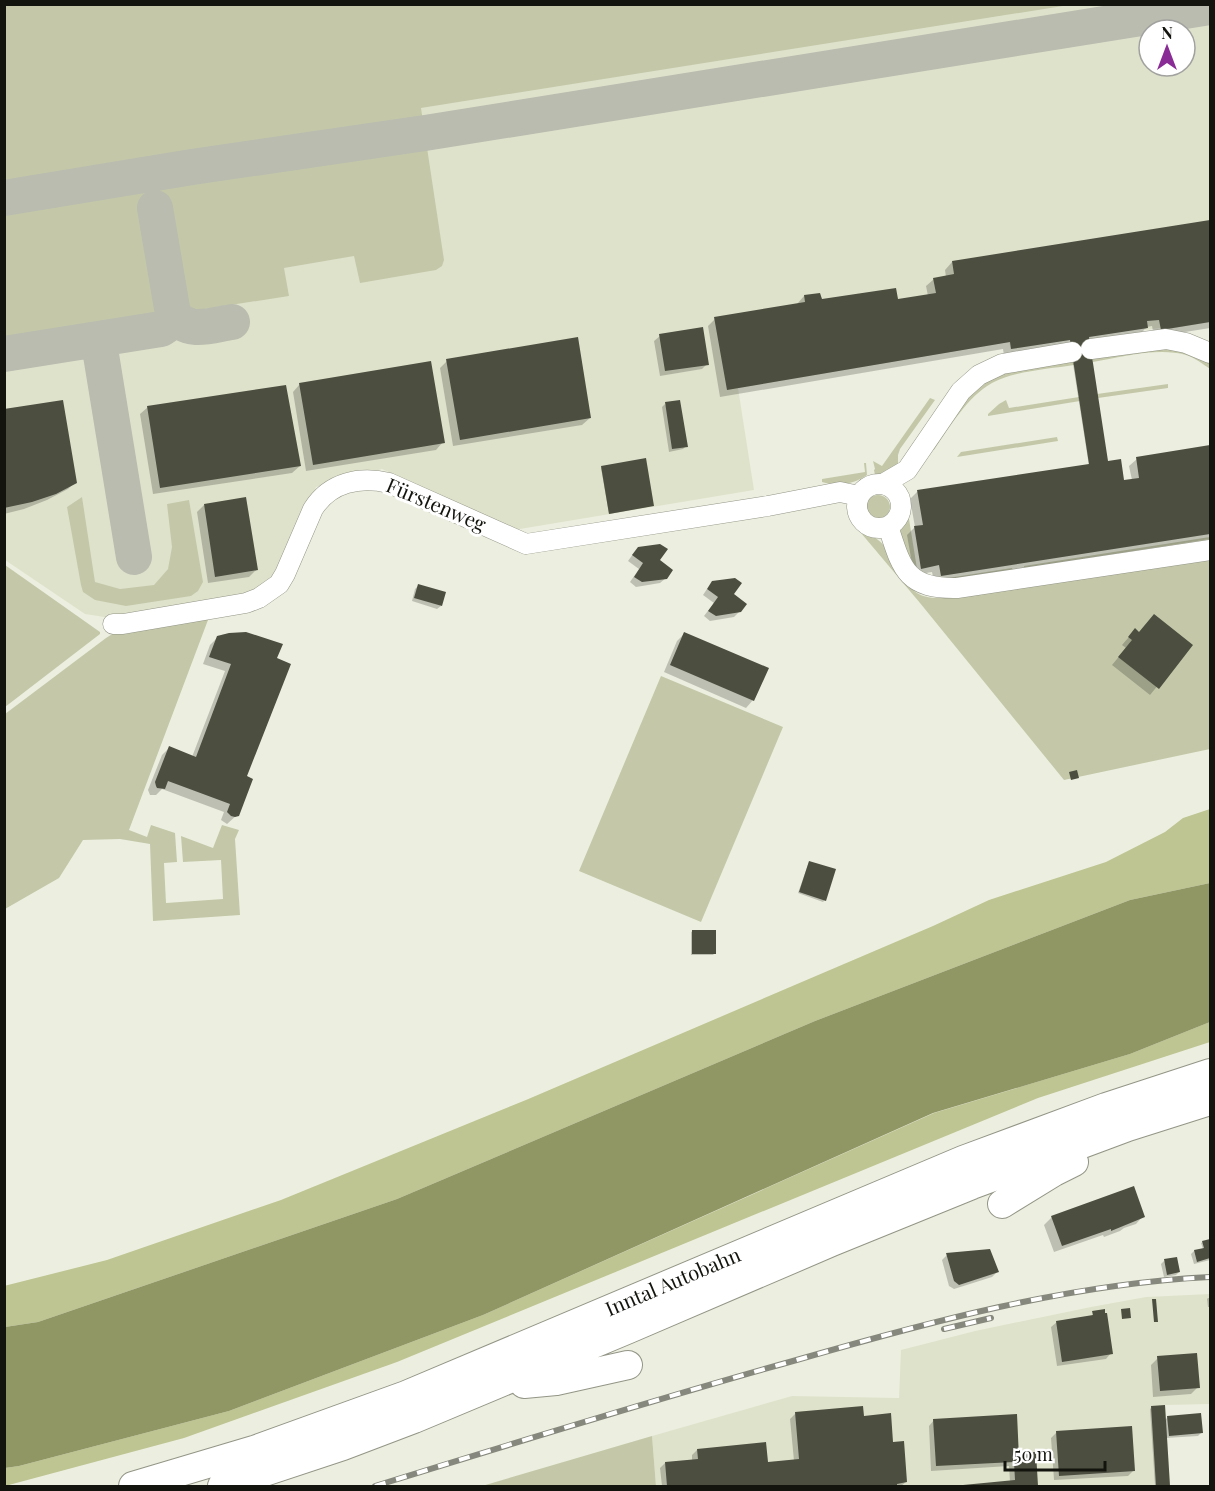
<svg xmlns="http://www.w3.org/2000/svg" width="1215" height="1491" viewBox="0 0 1215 1491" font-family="'Playfair Display',serif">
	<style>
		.built { fill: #dfe2cb; fill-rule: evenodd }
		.green { fill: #c4c8a9 }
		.forest { fill: #bec492 }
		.water { fill: #919665 }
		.shadow { fill: #0003 }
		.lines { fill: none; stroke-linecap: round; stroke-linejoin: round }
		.taxiway { stroke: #b9bcae; stroke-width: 36 }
		.building { fill: #4c4e40 }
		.minor-casing { stroke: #939586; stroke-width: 21 }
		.highway-casing { stroke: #939586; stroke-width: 30 }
		.minor { stroke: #fff; stroke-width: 20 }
		.highway { stroke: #fff; stroke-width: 28 }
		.rail-casing { stroke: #86887d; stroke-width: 6 }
		.rail { stroke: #fff; stroke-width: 4; stroke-dasharray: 11; stroke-linecap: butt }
		.labels { text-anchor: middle; stroke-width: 6; stroke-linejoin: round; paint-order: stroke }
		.street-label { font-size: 20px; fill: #13140e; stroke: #fff }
	</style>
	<rect width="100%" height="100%" fill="#ecefdf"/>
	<path class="built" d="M5,5H1210V322L1161,330L1160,328L1145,330V328L1011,349L1009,342L738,388L754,490L514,530L382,469L316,487L279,579L252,599L123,620L85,614L5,560ZM1149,30H1185V66H1149Z
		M1210,1294V1404L1165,1405L1170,1486H656L652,1436L792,1396L899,1398L901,1350L975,1331L1091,1307L1146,1297Z"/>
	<path class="green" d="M5,4H1069V5L421,108L444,260L442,266L436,270L360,283L354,256L284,268L289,296L5,340Z
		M1171,347L1210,362V369C1203,364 1195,358 1186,355C1158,347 1121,357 1093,362L1092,356Z
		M1073,359L1074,365C1050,369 1013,371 992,383C968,396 949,428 934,450L928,447L966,396L999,373Z
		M1168,384V388L1098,398L1097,394Z
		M1079,397L1080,401L988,416V414L999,404L1006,400L1009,408Z
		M930,398L935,400L900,449L898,455V466L885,473L875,475L874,470L875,469L873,461L882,466Z
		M1057,437L1058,441L957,457L961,452Z
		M864,463H866L867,475C854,484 838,487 822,482V479L865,472Z
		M866 507a12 12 0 1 1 24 0a12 12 0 1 1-24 0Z
		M82,497L95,582L120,589L154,585L168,569L172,547L167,504L189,500L203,582L198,591L191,596L126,606L95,600L83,592L81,585L67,507Z
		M908,517L909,519L917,569L910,562L900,533L903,519L904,518Z
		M861,533C884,535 895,561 905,579C908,584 912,590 917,593C926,599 939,598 949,598L1210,557V749L1064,780L920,603Z
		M1210,537V540L974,579L948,578L1012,568L1013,570L1024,568V566Z
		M5,565L100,632V634L5,707Z
		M211,612L129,830L147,837L151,825L175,833L177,862L164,863L166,903L223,899L221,860L183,862L181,836L213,848L222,825L239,830L235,839L240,915L153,921L150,844L120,839L83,840L59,878L5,909V714L106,638L125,626Z
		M661,676L783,727L701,922L579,871Z
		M652,1436L656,1486H482Z"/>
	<path class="forest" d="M1210,809V883L1130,900L815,1021L397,1199L38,1322L5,1327L4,1286L107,1260L281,1200L526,1100L933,926L989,900L1106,862L1165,832L1183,818Z
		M1210,1022V1042L1038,1098L397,1362L184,1438L5,1486V1468L19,1466L229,1411L483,1315L934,1113L1130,1054Z"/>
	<path class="water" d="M1210,883V1022L1130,1054L933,1113L483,1315L229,1411L19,1466L5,1468V1327L38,1322L397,1199L815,1021L1130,900Z"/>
	<path class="shadow" d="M1210,221V328L1154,337L1152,326L1147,327L1139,335L1088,343L1106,461L1123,482L1132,480L1129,466L1137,459L1210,447V539L934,582L932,572L914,575L907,535L915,527L910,499L917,492L1089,466L1070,345L1004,356L1003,349L720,397L708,326L715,319L797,304L804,296L819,294L820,301L897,300L928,296L926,286L934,279L946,277L945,270L952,262Z
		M660,336L707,364L702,369L660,376L654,341Z
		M447,361L590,418L582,425L453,446L440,368Z
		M300,384L443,442L436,450L306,471L293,392Z
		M665,404L686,446L683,449L669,452L662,407Z
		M148,407L300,466L292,473L153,494L140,414Z
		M4,410L75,482L68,489L47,500L24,509L4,514Z
		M602,467L652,506L609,514L601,468Z
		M204,505L256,570L249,577L208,583L197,512Z
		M633,554L658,561L666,578L660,583L636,587L630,582L639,569L628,561Z
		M418,586L441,606L437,609L412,601L415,589Z
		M707,589L732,595L740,611L734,617L710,621L704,616L714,603L703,595Z
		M1135,630L1139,633L1191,645L1150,695L1112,665L1126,648L1122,645Z
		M684,634L753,700L746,708L664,672L677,641Z
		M218,637L275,659L245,777L237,815L227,824L221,820L224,812L162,789L156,795H150L148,790L162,755L169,748L192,757L225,671L203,664L210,645Z
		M809,862L825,900L823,902L798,893Z
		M693,931L714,954L713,955H691V932Z
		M1143,1216L1136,1224L1124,1228L1120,1231L1104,1237L1103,1235L1054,1252L1044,1225L1052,1217Z
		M1210,1240V1260L1194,1264L1191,1254L1194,1251L1203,1249L1201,1243L1203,1242Z
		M947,1255L997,1272L992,1277L954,1289L949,1286L942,1260Z
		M1164,1261L1179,1272L1176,1275L1164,1277L1161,1264Z
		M1208,1298H1210V1307H1208L1207,1299Z
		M1093,1312L1111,1353L1106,1359L1057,1366L1051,1327L1057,1322L1092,1317Z
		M1158,1358L1198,1387L1191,1394L1153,1397L1151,1365Z
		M1151,1408L1165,1420L1168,1417L1202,1432L1198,1436L1166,1438L1169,1486H1155L1150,1409Z
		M795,1414L862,1418L892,1444L906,1482L901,1486H662L660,1468L665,1463L692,1461V1455L697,1450L767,1463L794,1461L790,1419Z
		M934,1420L1018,1459L1023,1455L1035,1454L1037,1486H962L1010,1482L1009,1466L931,1471L929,1426Z
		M1056,1433L1134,1470L1128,1476L1054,1480L1051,1438Z"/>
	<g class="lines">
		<path class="taxiway" d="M4,198L192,167L425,133L1210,7
			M155,208L173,314C188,335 211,325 232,322
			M4,354L161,329L170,323L173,314
			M101,355L134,557"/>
	</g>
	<path class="building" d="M1210,220V322L1161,330L1159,320L1147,321L1148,328L1089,337L1108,461L1121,459L1124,480L1139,478L1136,457L1210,445V534L941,576L939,565L921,569L914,526L923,525L917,490L1089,464L1070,340L1011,349L1010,342L727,390L714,317L805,302L804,295L820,293L822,299L896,288L898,299L936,293L933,278L954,274L952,261Z
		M703,327L709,365L665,371L659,334Z
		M578,337L591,418L460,440L446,359Z
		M431,361L445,443L313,465L299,383Z
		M286,385L301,466L160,488L147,406Z
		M63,400L77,483L56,494L32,502L4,508V409Z
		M680,400L688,447L672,449L665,402Z
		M646,458L654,506L609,514L601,466Z
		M246,497L258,570L215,577L204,504Z
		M660,544L668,549L660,560L673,570L667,579L642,582L634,577L643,563L632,555L638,547Z
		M735,578L742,583L734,594L747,604L741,612L716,616L708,611L718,597L707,589L712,581Z
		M418,584L446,592L442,606L414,598Z
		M1154,614L1193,645L1159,689L1118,657L1132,640L1128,637L1135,628L1139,632Z
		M246,632L283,644L277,658L291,664L247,776L253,779L239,816L235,817L231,816L227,812L230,804L168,781L165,789L157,788L156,786L155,782L169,746L196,757L231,664L209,657L217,636L229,633Z
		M684,632L769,668L754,701L670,665Z
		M1077,770L1079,778L1071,780L1069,772Z
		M809,861L836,869L826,901L799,892Z
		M692,930H716V954H692Z
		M1134,1186L1145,1217L1111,1231V1229L1062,1246L1051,1216Z
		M1210,1239V1258L1197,1262L1194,1250L1204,1248L1202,1241Z
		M990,1249L999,1272L959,1285L954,1281L946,1253Z
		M1177,1257L1180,1272L1167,1275L1164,1259Z
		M1152,1299H1156L1158,1322H1154Z
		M1130,1308L1131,1318L1122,1319L1121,1309Z
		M1105,1309V1313H1107L1113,1354L1062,1362L1056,1321L1093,1315L1092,1311Z
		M1197,1353L1200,1388L1160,1391L1157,1356Z
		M1165,1405L1170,1486H1156L1151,1406Z
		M863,1406L864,1416L891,1413L893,1442L904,1441L907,1482L897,1484V1486H667L665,1462L698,1459L697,1449L766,1442L768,1462L799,1459L795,1412Z
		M1201,1413L1203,1433L1169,1436L1167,1416Z
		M1017,1414L1019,1458H1022V1453L1036,1452L1038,1486H964L963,1485L1015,1480L1014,1462L936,1466L933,1419Z
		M1132,1426L1135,1471L1059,1476L1056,1431Z"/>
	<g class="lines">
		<g class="minor-casing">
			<path id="minor" d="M1091,349L1166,339L1186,343L1210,353
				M857 506a22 22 0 1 1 44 0a22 22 0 1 1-44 0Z
				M883,484L907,470L961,391L979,375L1002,364L1072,352
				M888,526C902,569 906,589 957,588L1210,550
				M113,624H123L246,603L259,598L279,584L285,574L313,509C330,482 360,476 389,483L526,544L768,506L840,492L859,496"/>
		</g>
		<g class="highway-casing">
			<path id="highway" d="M1002,1204L1054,1172L1074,1162
				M524,1384L556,1381L628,1365
				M133,1486L254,1450L406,1395L963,1160L1106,1107L1210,1073
				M222,1486L343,1446L414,1419L629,1329L832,1242L972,1185L1128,1127L1210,1101"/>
		</g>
		<use href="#minor" class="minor"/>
		<use href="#highway" class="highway"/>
		<g class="rail-casing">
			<path id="rail" d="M944,1329L991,1318
				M375,1486C514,1443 653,1400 793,1361C929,1322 1068,1284 1210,1277"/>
		</g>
		<use href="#rail" class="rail"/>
	</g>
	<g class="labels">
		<g class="street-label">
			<text transform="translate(436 505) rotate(23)" y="7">Fürstenweg</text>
			<text transform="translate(673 1282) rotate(-23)" y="7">Inntal Autobahn</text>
		</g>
	</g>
	<rect width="1215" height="1491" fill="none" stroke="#13140e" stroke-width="12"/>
	<g transform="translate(1167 48)"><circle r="28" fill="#ffffff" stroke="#a1a19f" stroke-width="1.5"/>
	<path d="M0-4.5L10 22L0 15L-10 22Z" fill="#8a2c96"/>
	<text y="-9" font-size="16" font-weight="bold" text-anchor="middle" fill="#13140e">N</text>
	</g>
	<path d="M1005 1461v9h100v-9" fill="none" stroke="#13140e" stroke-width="3"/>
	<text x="1014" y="1461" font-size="18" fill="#13140e" stroke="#ffffff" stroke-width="4.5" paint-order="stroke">50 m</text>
</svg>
